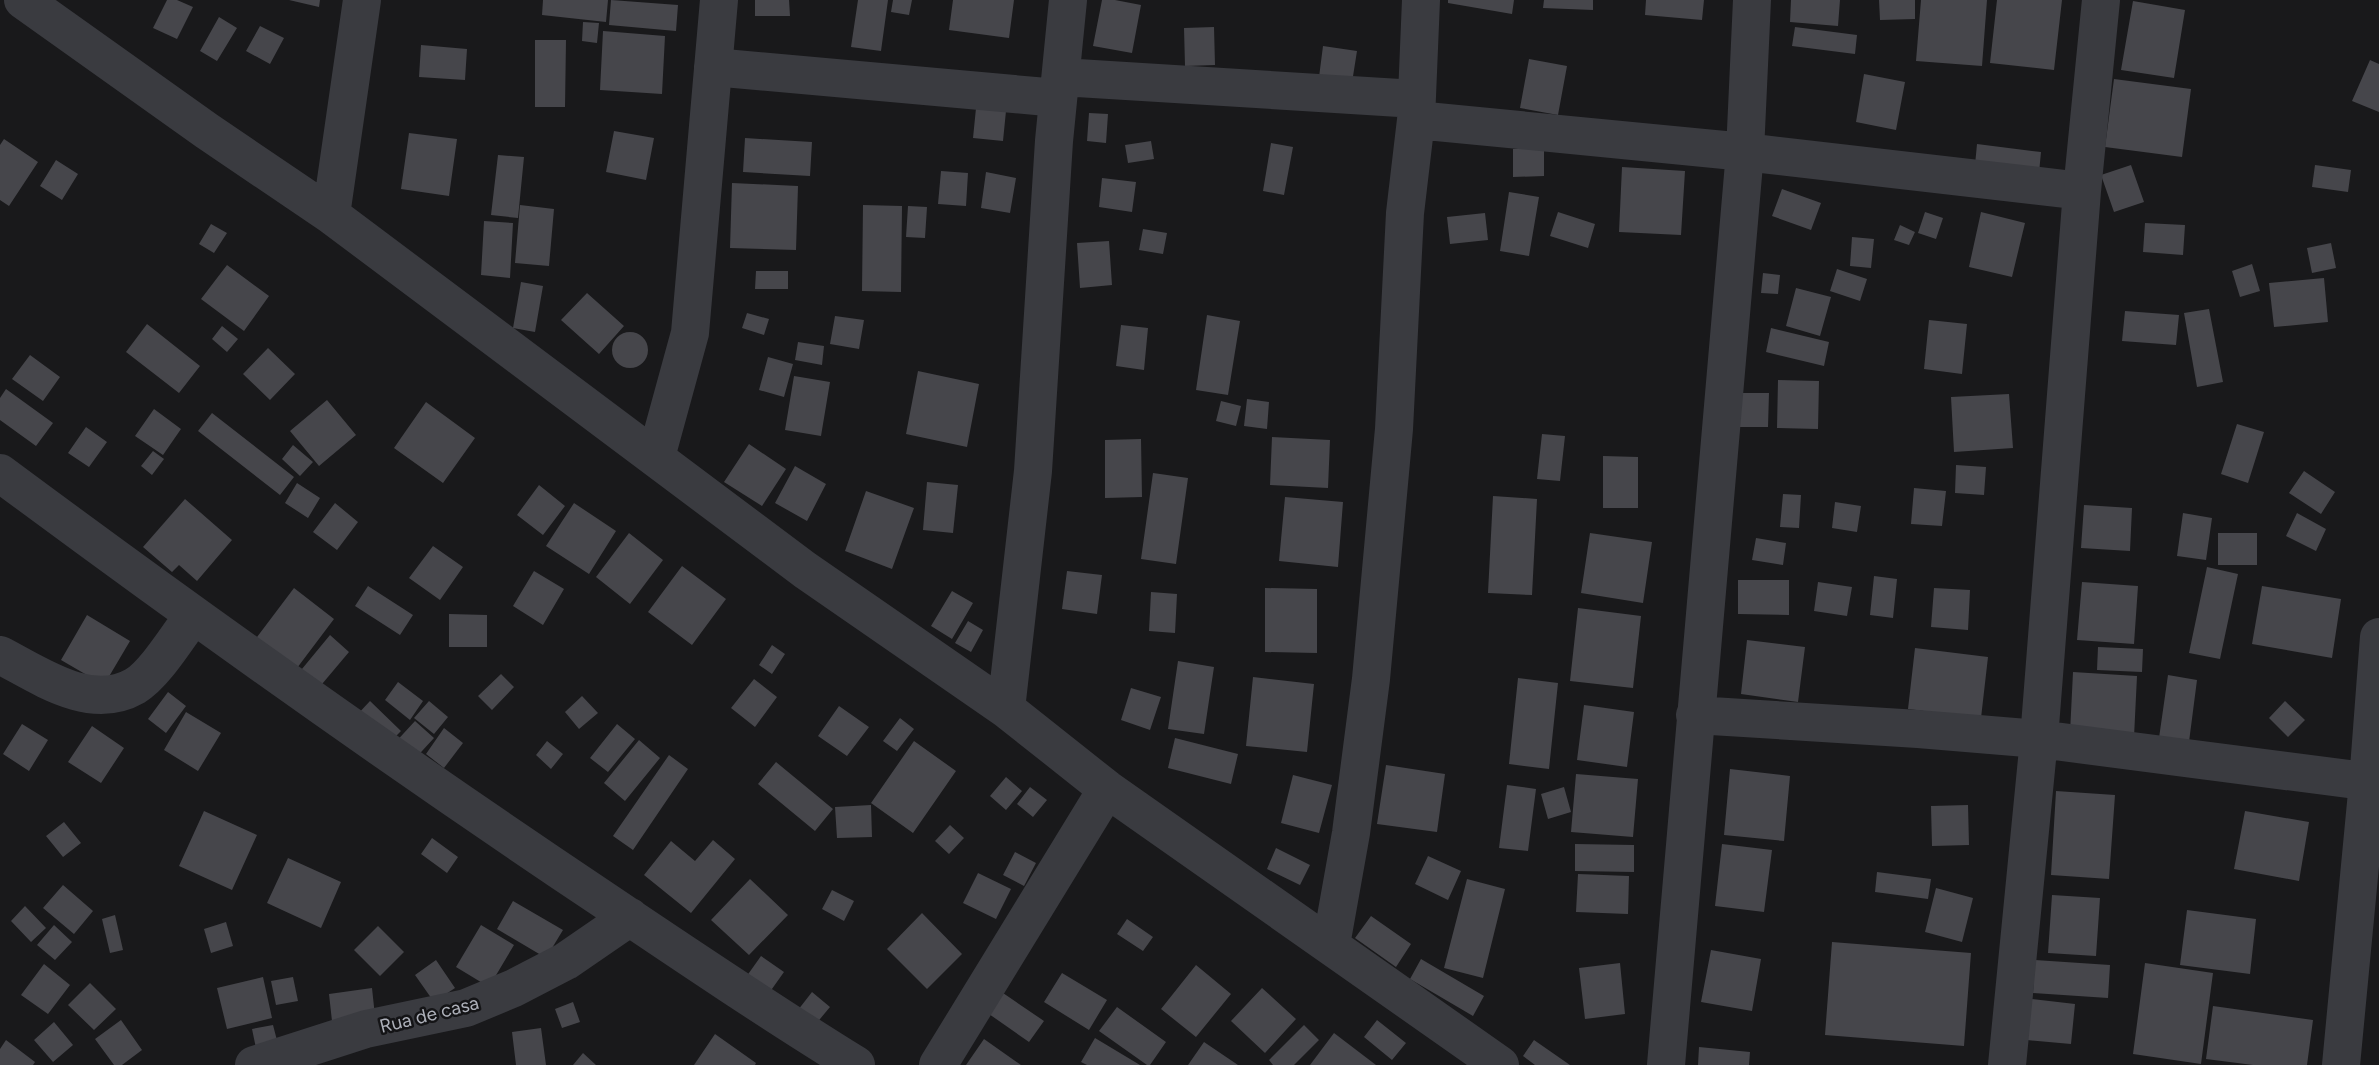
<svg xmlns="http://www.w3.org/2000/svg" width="2379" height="1065" viewBox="0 0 2379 1065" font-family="Figtree,sans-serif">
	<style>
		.building { fill: #46464b }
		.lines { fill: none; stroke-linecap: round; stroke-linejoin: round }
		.street { stroke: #3a3b40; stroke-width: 38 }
		.labels { text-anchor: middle; stroke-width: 5; stroke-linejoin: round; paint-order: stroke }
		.street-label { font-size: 19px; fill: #adb0b9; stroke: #141416 }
	</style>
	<rect width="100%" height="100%" fill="#19191b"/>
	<path class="building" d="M167,0H177L193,7L177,39L153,28Z
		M289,0H320L319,7Z
		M543,0H608L606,22L542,15Z
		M611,0L678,5L676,31L609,25Z
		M755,0H789L790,16H755Z
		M858,0H888L881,51L851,47Z
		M893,0H912L909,15L891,12Z
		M953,0H1014L1009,38L949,30Z
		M1102,0H1115L1141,5L1132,53L1093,46Z
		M1448,0H1514L1512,14L1448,3Z
		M1544,0H1593V10L1543,8Z
		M1646,0H1704L1702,20L1645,15Z
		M1791,0H1840L1838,26L1790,22Z
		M1879,0H1915V19L1880,20Z
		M1921,0H1987L1982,66L1916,61Z
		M1997,0H2062L2054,70L1990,63Z
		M2133,1L2185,10L2174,78L2121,70Z
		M219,17L237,28L217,61L200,51Z
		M583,22L599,23L597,43L582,41Z
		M260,26L284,38L270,64L246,51Z
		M1214,27L1215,65L1185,66L1184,28Z
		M1795,27L1857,35L1855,54L1792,46Z
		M603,31L665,36L662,94L600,90Z
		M535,40H566L565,107H535Z
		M421,45L467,49L465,80L419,77Z
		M1323,46L1357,51L1351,89L1318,85Z
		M1529,59L1567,66L1558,115L1520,108Z
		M2370,60L2379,64V112L2352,101Z
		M1864,74L1905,82L1896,130L1856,122Z
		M2114,79L2191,89L2182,157L2105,147Z
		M976,108L1006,111L1003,141L973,138Z
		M1089,113L1108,114L1106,143L1087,141Z
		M614,131L654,138L646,180L606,172Z
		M409,133L457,139L449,196L401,189Z
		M745,138L812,142L810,176L743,172Z
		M4,139L38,162L9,206L0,200V145Z
		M1151,141L1154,159L1128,163L1125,145Z
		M1271,143L1293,147L1284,195L1263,191Z
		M1977,144L2041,152L2039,173L1975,165Z
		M1544,148V176L1513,177V149Z
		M498,155L524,157L518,218L491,215Z
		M56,160L78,174L62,200L40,186Z
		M2131,165L2144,202L2114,212L2101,175Z
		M2315,165L2351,170L2348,192L2312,187Z
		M1622,167L1685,171L1681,235L1619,232Z
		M941,171L968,173L966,206L938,204Z
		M986,172L1016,178L1010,213L981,208Z
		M1102,178L1136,182L1132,212L1099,207Z
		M732,183L798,186L796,250L730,248Z
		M1782,189L1821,203L1811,230L1772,216Z
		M1509,192L1539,197L1529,256L1500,251Z
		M520,205L554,209L549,266L515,263Z
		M863,205L902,206L901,292L862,291Z
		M908,206L927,207L925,238L906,237Z
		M1558,212L1595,224L1588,248L1550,236Z
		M1925,212L1943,218L1936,239L1918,233Z
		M1981,212L2025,223L2012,277L1969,267Z
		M1485,213L1488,240L1450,244L1447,217Z
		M484,221L513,223L510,278L481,275Z
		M2145,223L2185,225L2183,255L2143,252Z
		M211,224L227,233L214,253L199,244Z
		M1900,225L1915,232L1909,245L1894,240Z
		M1143,229L1167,233L1163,254L1139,250Z
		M1852,237L1874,239L1871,268L1850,266Z
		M1109,241L1112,285L1080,288L1077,243Z
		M2331,243L2336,268L2312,273L2307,248Z
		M2252,264L2260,291L2240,297L2232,271Z
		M227,265L269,296L244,331L201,299Z
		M1837,269L1867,279L1860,301L1830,291Z
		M756,271H788V289H755Z
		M1763,273L1780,275L1778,294L1761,293Z
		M2324,278L2328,322L2274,327L2269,283Z
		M521,282L543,286L535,332L513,328Z
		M1796,288L1831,297L1820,336L1786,326Z
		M587,293L624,326L599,354L561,320Z
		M2209,309L2223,382L2197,387L2184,313Z
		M2125,311L2179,315L2176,345L2122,341Z
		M747,313L769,319L764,335L742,328Z
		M1207,315L1240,321L1228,395L1196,390Z
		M835,316L864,320L859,349L830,344Z
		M1929,320L1967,324L1962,374L1924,369Z
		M147,324L200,366L179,393L126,352Z
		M1121,325L1148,328L1144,370L1116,366Z
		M222,326L238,339L227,352L212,339Z
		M1771,328L1829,342L1824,366L1766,352Z
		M612 350a18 18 0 1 1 36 0a18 18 0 1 1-36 0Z
		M798,342L824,346L822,365L795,360Z
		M268,348L295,374L270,400L243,374Z
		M30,355L60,377L43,401L12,379Z
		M768,357L793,364L784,397L759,390Z
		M918,371L979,384L967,447L906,434Z
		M794,376L830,382L821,436L785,430Z
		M1778,380L1819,381L1818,429L1777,428Z
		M6,389L53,423L36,446L0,420V398Z
		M1738,393H1769L1768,427H1738Z
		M2009,394L2013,448L1954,452L1951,397Z
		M1247,399L1269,402L1267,429L1244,426Z
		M327,400L356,435L319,466L290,431Z
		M1221,401L1241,406L1236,426L1216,421Z
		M426,402L475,438L443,483L394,448Z
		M154,409L181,429L163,455L135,436Z
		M212,413L294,477L280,495L198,431Z
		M2237,424L2264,432L2248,483L2221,474Z
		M86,427L107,442L89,467L68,453Z
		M1542,434L1565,436L1560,481L1537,479Z
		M1272,437L1330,440L1328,488L1270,485Z
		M1141,439L1142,497L1105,498V440Z
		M749,444L786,469L762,506L724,482Z
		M293,445L313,462L300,476L282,459Z
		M153,451L164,459L152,475L141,466Z
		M1603,456L1638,457V508H1603Z
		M1956,465L1986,467L1984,495L1955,493Z
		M795,466L826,484L807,521L775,503Z
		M2304,471L2335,492L2321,514L2289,493Z
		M1153,473L1188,478L1176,564L1141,559Z
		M927,482L958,485L953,533L923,530Z
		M297,483L320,498L308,518L285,503Z
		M539,485L565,506L543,535L517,515Z
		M1914,488L1946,491L1942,526L1911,524Z
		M866,491L914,508L892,569L845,551Z
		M1783,494L1801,495L1799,528L1780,527Z
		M1493,496L1537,499L1532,595L1488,593Z
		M1285,497L1343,502L1338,567L1279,561Z
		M185,499L232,540L197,581L179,565L172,572L143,547Z
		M1835,502L1861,506L1857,532L1832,528Z
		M335,503L358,522L337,550L313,532Z
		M574,503L616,531L589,574L546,546Z
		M2084,505L2132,508L2130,551L2081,548Z
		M2183,513L2212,518L2206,560L2177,556Z
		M2297,513L2326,529L2316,551L2286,536Z
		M629,533L663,560L630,604L596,577Z
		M1590,533L1652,542L1643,603L1581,593Z
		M2218,533H2257V565H2218Z
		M1756,538L1786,543L1783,565L1752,560Z
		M433,546L463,567L440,600L409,578Z
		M682,566L726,599L692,645L648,612Z
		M2207,567L2238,574L2220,659L2189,653Z
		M534,571L564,589L543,625L513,606Z
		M1067,571L1102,575L1097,614L1062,609Z
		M1874,576L1897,579L1893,618L1870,615Z
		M1738,580H1789V615L1738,614Z
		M1818,582L1852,587L1847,616L1814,611Z
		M2082,582L2138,586L2134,644L2077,640Z
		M368,586L413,615L400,635L355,606Z
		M2262,586L2341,599L2332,658L2252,644Z
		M294,588L334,619L294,672L254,641Z
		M1265,588L1317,589V653L1265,652Z
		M1934,588L1970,590L1968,630L1931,627Z
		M952,591L973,603L952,639L931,626Z
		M1151,592L1177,594L1175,633L1149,631Z
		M1578,608L1641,616L1633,688L1570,681Z
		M449,614L487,615V647H449Z
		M87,615L130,641L104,685L61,660Z
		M968,621L983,630L971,652L955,643Z
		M330,635L349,652L317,690L297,675Z
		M1747,640L1805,647L1798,702L1741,694Z
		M772,645L785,654L772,674L759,665Z
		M2098,647L2143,649L2142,672L2097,670Z
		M1915,648L1988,657L1981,718L1908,709Z
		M1178,661L1214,667L1204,734L1168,729Z
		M2073,672L2137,676L2134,737L2070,733Z
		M501,674L514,687L492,710L478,696Z
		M2168,675L2197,680L2189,742L2159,738Z
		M1253,677L1314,684L1307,752L1246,746Z
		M1518,678L1558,683L1549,769L1509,764Z
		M754,679L777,697L755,727L731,708Z
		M398,682L423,701L410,720L385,700Z
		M1131,688L1161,697L1150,730L1121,720Z
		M168,692L186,706L166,733L148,719Z
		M582,696L598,713L579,729L565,712Z
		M370,701L401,731L387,745L356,716Z
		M429,701L448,717L434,734L414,718Z
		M2285,701L2305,720L2288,737L2269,718Z
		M1584,705L1634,712L1627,767L1577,760Z
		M839,706L869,727L847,756L818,736Z
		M186,712L221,733L198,771L164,750Z
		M900,718L914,729L897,751L883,741Z
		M415,721L434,738L411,763L392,746Z
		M22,724L48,740L29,771L3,754Z
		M617,724L635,739L608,772L590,758Z
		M92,726L124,748L101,783L68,762Z
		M444,728L463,743L444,768L426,754Z
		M1175,738L1238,754L1231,784L1168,768Z
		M639,740L660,758L625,801L604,783Z
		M547,741L563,754L551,769L536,755Z
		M914,741L956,771L913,833L871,803Z
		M669,755L688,769L633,850L613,836Z
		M776,762L833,809L815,831L758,784Z
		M1386,765L1445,774L1437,832L1377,824Z
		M1730,769L1790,776L1784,841L1724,835Z
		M1576,774L1638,779L1633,837L1571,832Z
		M1293,775L1332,785L1319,833L1281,823Z
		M1006,777L1022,791L1006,810L990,796Z
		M1507,785L1536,789L1528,851L1499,848Z
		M1030,787L1047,800L1033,817L1017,804Z
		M1564,787L1571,812L1548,819L1541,794Z
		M2056,791L2115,795L2109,879L2051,875Z
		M871,805L872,837L837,838L835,807Z
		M1968,805L1969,845L1932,846L1931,806Z
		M204,811L257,835L232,890L179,866Z
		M2245,811L2309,822L2299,881L2234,869Z
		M64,822L81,843L63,857L46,836Z
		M950,825L964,838L949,854L935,841Z
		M432,838L458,857L447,873L421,854Z
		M713,840L735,859L691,913L644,875L671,841L695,861Z
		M1575,844L1634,845V872L1575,871Z
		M1722,844L1772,850L1764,912L1715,906Z
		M1276,848L1310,865L1300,885L1267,869Z
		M1015,852L1036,863L1024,886L1003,875Z
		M1428,856L1461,871L1448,900L1415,884Z
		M288,858L341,882L321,928L267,903Z
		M1877,872L1931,879L1928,899L1875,892Z
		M978,873L1011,889L996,919L963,903Z
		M1578,874L1629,876L1628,914L1576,912Z
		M750,879L788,915L749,955L711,920Z
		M1467,879L1505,889L1483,978L1444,968Z
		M63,885L93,911L74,934L43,908Z
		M1936,888L1973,898L1962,942L1925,932Z
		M832,890L854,901L844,921L822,909Z
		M2052,895L2100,898L2096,956L2048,953Z
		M513,901L563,930L546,958L497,929Z
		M25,906L46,928L31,942L11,921Z
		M2187,910L2256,919L2250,974L2180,965Z
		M922,913L962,954L927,989L887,949Z
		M115,915L123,950L110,953L102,919Z
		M1371,916L1411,944L1396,967L1355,938Z
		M1127,919L1153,937L1143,951L1117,934Z
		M226,922L233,946L211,953L204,929Z
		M54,925L72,942L55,960L37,945Z
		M481,925L514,945L489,987L456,967Z
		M378,926L404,952L380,976L354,950Z
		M1832,942L1971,953L1964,1046L1825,1035Z
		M1711,950L1761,959L1752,1011L1701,1002Z
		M761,956L784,972L762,1003L739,987Z
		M1421,959L1484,996L1473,1016L1410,979Z
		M436,960L455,988L434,1002L415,975Z
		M2035,960L2110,965L2108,998L2033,993Z
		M1620,963L1625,1014L1585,1019L1579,968Z
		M2145,963L2213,973L2201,1064L2133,1054Z
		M44,964L70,985L48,1014L21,995Z
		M1196,965L1231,994L1196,1037L1161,1009Z
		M1062,973L1107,1000L1089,1030L1044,1002Z
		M263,977L272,1018L227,1029L217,988Z
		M293,977L298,1001L276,1005L271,981Z
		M90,983L116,1009L94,1030L68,1005Z
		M372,988L375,1016L332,1021L329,994Z
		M1262,988L1296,1019L1265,1053L1231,1021Z
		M812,992L830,1007L815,1025L798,1010Z
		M1003,993L1044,1021L1029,1042L989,1014Z
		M2031,999L2075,1004L2071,1044L2027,1040Z
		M573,1002L580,1022L562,1028L555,1009Z
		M2213,1006L2313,1020L2307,1065H2253L2206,1059Z
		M1117,1007L1166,1042L1150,1065H1147L1099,1031Z
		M121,1020L142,1050L122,1065H114L95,1039Z
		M1377,1020L1406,1043L1392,1060L1364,1037Z
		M54,1022L73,1045L53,1062L34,1040Z
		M273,1025L279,1048L257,1053L252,1029Z
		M1304,1025L1319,1040L1294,1065H1273L1269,1060Z
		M541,1028L546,1065H516L512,1032Z
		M1334,1033L1376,1065H1310Z
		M715,1034L756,1063L755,1065H694Z
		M1095,1038L1140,1065H1087L1081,1062Z
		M984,1039L1021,1065H966Z
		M6,1040L35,1062L33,1065H0V1049Z
		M1534,1040L1570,1065H1535L1523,1056Z
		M1204,1042L1238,1065H1188Z
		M1699,1047L1750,1052L1749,1065H1698Z
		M583,1053L596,1065H573Z"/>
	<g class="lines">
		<path class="street" d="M23,0L207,131L331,215L805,570L1006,709L1107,789L1500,1065
			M713,67L1058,98
			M1061,77L1416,99
			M1416,120L1745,152L2082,191
			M331,215L362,0
			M656,457L690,333L719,0
			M0,473C198,620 399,763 604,900C687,956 770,1012 856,1065
			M0,655C39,675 90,712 135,686C155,674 178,636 193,616
			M1006,709L1033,471L1054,141L1068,0
			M1695,715L1918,729L2039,739L2379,783
			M1331,945L1351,833L1371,679L1394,429L1405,213L1416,120L1421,0
			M254,1065L366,1029L466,1008L514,988L566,961L630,917
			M938,1065L1107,789
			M1666,1065L1745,152L1752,0
			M2007,1065L2039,739L2082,191L2101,0
			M2341,1065L2368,782L2379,637"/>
	</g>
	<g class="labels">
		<g class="street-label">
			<text transform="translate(429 1014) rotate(-14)" y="7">Rua de casa</text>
		</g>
	</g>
</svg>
